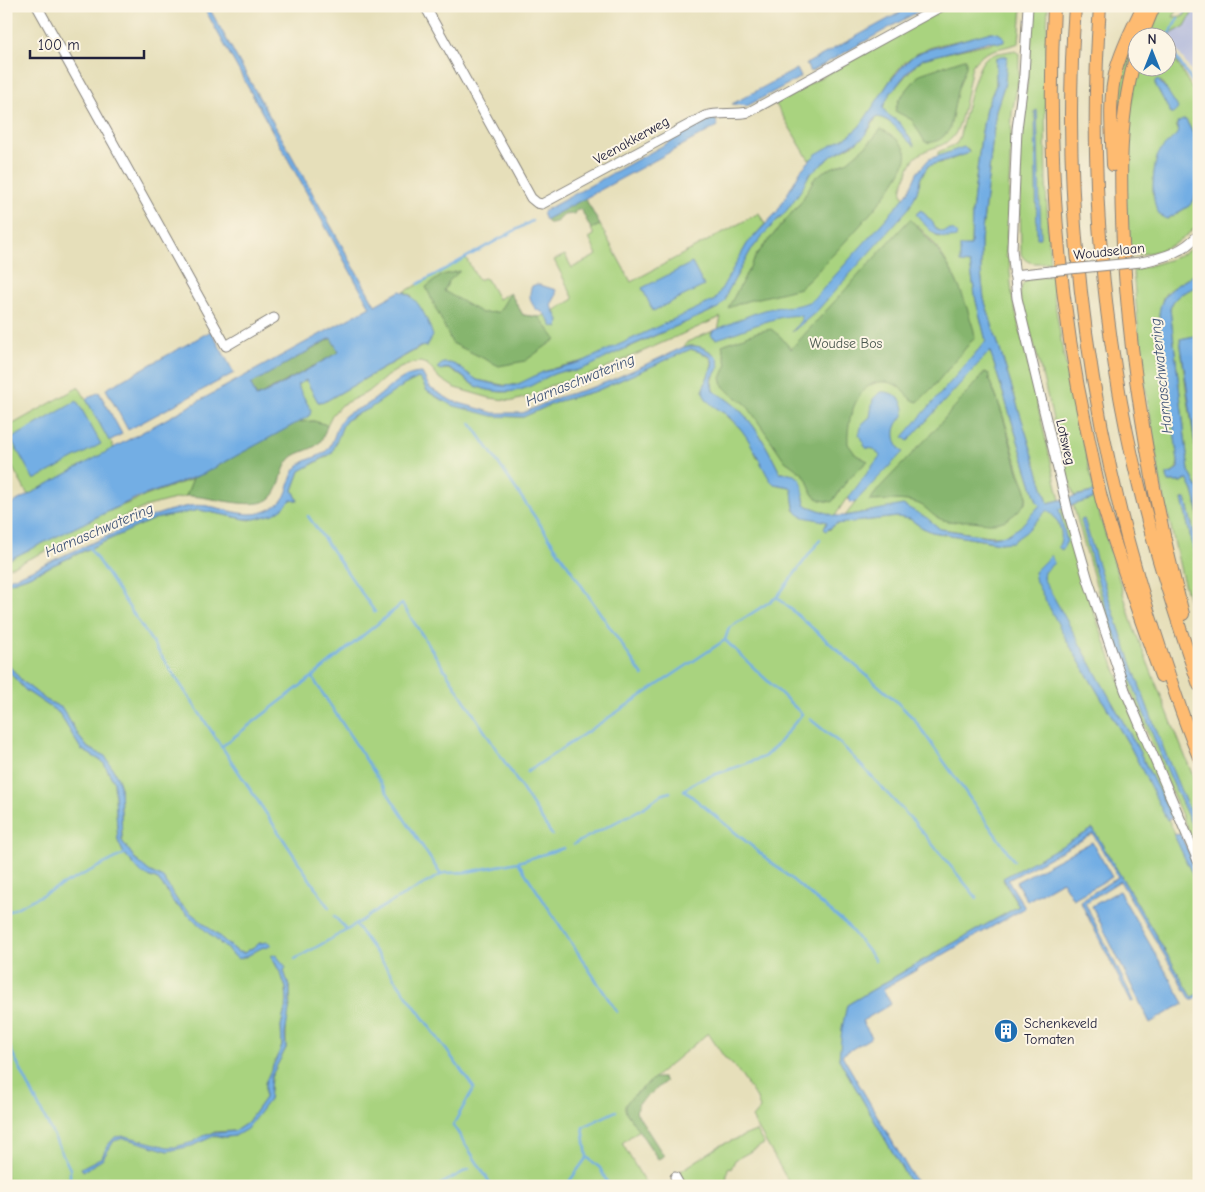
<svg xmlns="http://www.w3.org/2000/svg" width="1205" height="1192" viewBox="0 0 1205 1192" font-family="'Comic Neue',sans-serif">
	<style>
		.industrial { fill: #bec3dd }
		.green { fill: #a9d37f; stroke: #667a5d; fill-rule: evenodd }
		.forest { fill: #86b56e; stroke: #546c54 }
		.water { fill: #73aee4; stroke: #4a6890; fill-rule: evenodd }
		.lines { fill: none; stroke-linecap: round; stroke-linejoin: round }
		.stream { stroke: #73aee4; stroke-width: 2.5 }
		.minor-casing { stroke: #84807a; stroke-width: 11 }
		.highway-casing { stroke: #84807a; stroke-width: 14 }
		.minor { stroke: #fff; stroke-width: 9 }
		.highway { stroke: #febb71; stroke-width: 12 }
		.minor-bridge-casing { stroke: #84807a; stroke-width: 11; stroke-linecap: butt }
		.minor-bridge { stroke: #fff; stroke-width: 9 }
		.labels { text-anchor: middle; stroke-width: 4; stroke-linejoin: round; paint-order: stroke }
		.street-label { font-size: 14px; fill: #22223b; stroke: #fcf5e5 }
		.park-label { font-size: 14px; fill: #4a574f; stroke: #fcf5e5 }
		.poi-label { font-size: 14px; fill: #22223b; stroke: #fcf5e5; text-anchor: start }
		.water-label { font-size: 15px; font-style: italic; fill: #3e5376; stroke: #fcf5e5 }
	</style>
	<rect width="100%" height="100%" fill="#fcf5e5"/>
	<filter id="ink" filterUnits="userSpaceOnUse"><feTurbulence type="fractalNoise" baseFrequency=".02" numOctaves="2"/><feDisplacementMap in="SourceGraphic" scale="10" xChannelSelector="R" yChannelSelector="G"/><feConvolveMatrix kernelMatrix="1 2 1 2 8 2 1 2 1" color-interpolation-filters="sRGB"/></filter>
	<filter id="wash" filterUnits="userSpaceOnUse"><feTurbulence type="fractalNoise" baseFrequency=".0096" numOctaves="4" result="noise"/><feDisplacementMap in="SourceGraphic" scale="20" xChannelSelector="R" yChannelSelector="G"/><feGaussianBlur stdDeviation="1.12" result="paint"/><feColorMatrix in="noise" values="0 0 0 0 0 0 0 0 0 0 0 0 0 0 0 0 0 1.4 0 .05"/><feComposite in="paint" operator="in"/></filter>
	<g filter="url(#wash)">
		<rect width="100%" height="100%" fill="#e6dfba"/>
		<path class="industrial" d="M1187,6H1199V83L1169,38Z"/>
		<path class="green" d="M949,6H1022L1019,43C1002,49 982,49 972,66C968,83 963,120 955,134C946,149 927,146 916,157C911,162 909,168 907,174C900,191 899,190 909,206L917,192L921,177L928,166L933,164L945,162L969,152L968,149L938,157V152L956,144L959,139C963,123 975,66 986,58C991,54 999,53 1005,52C1011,51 1014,49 1019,54V77L1012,113L1006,257L1009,259L1012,296L1060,500L1048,503L984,299L981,272V240L996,110L1005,83L1006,56L996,58V85L986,108L981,137L972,212L971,246L960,247L970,264L976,301L986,341L972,357L990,351L1037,502L1040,505C1031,516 1022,528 1009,534C997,540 955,530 940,529L934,524L871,511L845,516L858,499H846L835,516L805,505V501L789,473H780C763,439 748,409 713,391C710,375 719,372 717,357C707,348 698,344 684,347L687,342L713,331L711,335L716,339L721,317L587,376L549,386L534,395L513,401L490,398L455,388L438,377L427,364L420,362L413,363L400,368L387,376L372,389L364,394L341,405L332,415L327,425L313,421L297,422L306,418L297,385L306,380L318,402L326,401L421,347L411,295L404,292L466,258L478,280L483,278L487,279L498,299L510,293L523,315L539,317L546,315L552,326L557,315L554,311L574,299L554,260L565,255L572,268L597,255L589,238L594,235L591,229L600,225L631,282L759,213L765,224L747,244L717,299L622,345L584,361L555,368L543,372L522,383L508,386L477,380L456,365L443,369C456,368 463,380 474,385C481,389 492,391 501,392C526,393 537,379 559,372C564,370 570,372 575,371L718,308L725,301L727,293L751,250L766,232L787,210L809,175L833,155L856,143L869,130L877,117L879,116L891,123L883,111L884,104L889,95L917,63L923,59L942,54L995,42L991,32C968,41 942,41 920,52C890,66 878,108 856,130L850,135L809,160L775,103ZM801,202L745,276L762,248ZM921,210L933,223L937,230L944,232H955L938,237L916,214ZM910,220C932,236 950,264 960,290ZM985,372L989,374V380C1002,408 1010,438 1018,468C1021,480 1028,489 1026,502Z
			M1033,6H1048C1044,92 1044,177 1050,262C1038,263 1027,266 1021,254L1019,127L1027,85Z
			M1147,6L1130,63L1118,139L1116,104L1120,66Z
			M1157,6H1180L1173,17L1184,16L1190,6H1196L1185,26L1171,34L1169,48L1199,101V145L1186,120L1176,125L1179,132L1158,154L1154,174L1153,194L1167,219C1186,208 1193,207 1199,184V223C1177,248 1158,253 1126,256L1123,145L1138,68H1168V38L1144,37ZM1161,81L1166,89L1171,113L1155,84Z
			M1199,241V271L1169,290L1163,297L1159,314L1178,461C1177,469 1175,473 1167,475L1168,482H1181L1187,479C1201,502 1199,528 1199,555L1186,499H1182L1199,574V637L1182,576L1160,479L1141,359L1133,271C1155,262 1182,261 1199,241Z
			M1053,276L1054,297L1063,352L1100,516L1133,626L1199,791V856C1173,794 1145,732 1123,668C1104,614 1088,559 1073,504L1093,499L1092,492L1074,496C1057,445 1048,392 1033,341C1030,328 1017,301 1021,289C1024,275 1042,277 1053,276Z
			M1199,285V335L1180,339L1186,387L1199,471V487H1197L1189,471L1170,309C1175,293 1185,293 1199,285Z
			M690,349C727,359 707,367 703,392L720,411L724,413L743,431L751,443L757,457L778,485H786L792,489L794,510L827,522L826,527L829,530L836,524L897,517L910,519L921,527L932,532L1000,543L1047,509L1062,508L1095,615L1132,714L1174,815L1172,818L1136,745L1044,581L1043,574L1051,556L1034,572L1067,641L1131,748L1170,823L1199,889V993L1193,997L1191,995L1093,829L1003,880L1019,906L913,966L847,1005L839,1059L912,1186H791L752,1118L760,1109L757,1099L736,1068L724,1057L708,1033L654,1078L644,1089L626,1112L639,1130L622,1143L647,1186H6V668L25,690L59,713L81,749L103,762L114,782L118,841L123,852L141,873L158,880L166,890L173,902L238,958C247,958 251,953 259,949C264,946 266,948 272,945L260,943L244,953L238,952L178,903L163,879L149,872L136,860L122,841L120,785L117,776L105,757L88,748L80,738L62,708L46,700L23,682L6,662V584L27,577L154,519L199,510L250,520L283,508L291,500L298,501L293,490L300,471L328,456L343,425L347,420L404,385L418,378L422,381L427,391L438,398L493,416L523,417L559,401L596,391ZM275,954L281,962L290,989V1005L286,1023V1048L271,1077L269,1100L235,1136L226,1137L214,1136V1132L235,1131L247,1123L265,1098V1083L282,1046L281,1026L287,1001L286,988L281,974L271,956Z
			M79,387L114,448L28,495L6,456V428Z
			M193,479L186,496L148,506L6,569V561C67,530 128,500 193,479Z
			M756,1131L764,1144L735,1160L731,1169L728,1168L726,1182L728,1186H680L673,1176L721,1145Z"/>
		<path class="forest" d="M964,59H966V66L957,92L950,128C944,138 936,144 925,142L912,120L895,111L899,99L920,74Z
			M881,129C889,133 903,142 906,151C914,175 829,258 811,278L800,288L747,301L728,308L757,254L801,202L814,179L824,171L848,161L869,143Z
			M585,198L600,225L591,229L582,211L579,209L576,210L574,214L564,215C558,221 557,223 548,223L545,220Z
			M910,219C939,249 955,270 968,311C970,320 974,327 975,337L933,387L918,402C905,399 904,388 894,384C859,371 846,419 848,444L856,455L868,461L849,478L832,502L820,500L812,494L807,480L803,474L785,461L746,404L730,393L723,386L721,378L727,364L722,345L757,332L771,329L780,336L791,349Z
			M460,271L449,281L444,291L482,313L499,312L510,293L523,315L539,317L556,339L525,361L499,366L452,343L426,287L442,275Z
			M332,338L339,352L257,397L250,384Z
			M985,372L989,374V380C1003,409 1009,440 1018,471C1021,480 1029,490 1026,500C1025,504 1020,509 1017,512C1000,527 991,523 971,521C963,520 955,523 948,521C932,519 930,509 919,504C904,498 885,501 869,501L880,487L930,435Z
			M314,421L327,425C326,429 324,435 322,439C316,451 298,450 290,459C280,470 282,487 272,497C256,513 208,495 186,496L193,478L203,474L297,422Z
			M654,1078H663L666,1081L638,1104L636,1112L664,1156L658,1159L626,1112C625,1109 624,1107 626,1104C630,1096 648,1085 654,1078Z"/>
		<path class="water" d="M203,6H208L375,305L400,291C418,295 428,320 433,336L427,346L420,347L326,401L318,402L306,380L297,385L311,410L310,415L306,418L203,474L134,499L6,561V507L370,307ZM331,338L339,352L268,392L256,397L251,384Z
			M912,6H928L810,72L806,64Z
			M991,32L998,33L1004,37V42L1000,43L990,41L923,59L910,69L889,95L883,108L887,114L900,123L915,146C901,138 894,118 876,117L863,138L833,155L809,175L801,190L787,210L766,232L751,250L727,293L725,301L718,308C686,323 652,336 620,351C605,358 591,367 575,371C570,372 565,370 560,372C544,376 531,389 515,391C502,393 485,391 474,385C463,379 453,364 441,370L437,368L443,363H450L456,365L477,380L503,386L516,385L543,372L584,361L715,300L747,244L777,212L801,170L816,154L850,135L860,126L890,81L903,66L912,57L923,51Z
			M1001,56H1007L1005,83L996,110L981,240V272L984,299L1048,503L1093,492L1095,495L1093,499L1059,509L1067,541L1062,550L1058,547C1066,534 1058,518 1047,510L1026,532L1012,542L1000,543L932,532L921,527L910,519L897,517L836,524L826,531L824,529L827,522C799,514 794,523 792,489L790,487L774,484L770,480C761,465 753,445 743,432C739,426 730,417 724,413C717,408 708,404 704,395C699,383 721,364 709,356C704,353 697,351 691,349L596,391L559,401L523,417L493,416L451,405L427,391L422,381L418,378L404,385L369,409L352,416L347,420L343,425L332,453L300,471L293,490L298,501L291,500L283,508L274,514L255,519H245L199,510L154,519L27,577L6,584V580L25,573C51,561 76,550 101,539C130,526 158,511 190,506C221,501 247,527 277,505C291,496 287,476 298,466C305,459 317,458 325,452C334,445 335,428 342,419C349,410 359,410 368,404C385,393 400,373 422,373L430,388L452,401L494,413H523L559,397L594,387L614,379L684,347C700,344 706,348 718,358L719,367L711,380L713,391C748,409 763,439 780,473C807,474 801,484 805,505L835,516H845L903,505L927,518L940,529L992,537L1007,535L1020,527L1040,505L1037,502L990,351L908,441L903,437L986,341L976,301L970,264L960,263V246H971L972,212L981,137L986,108L996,85V58Z
			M797,69L801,77L747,106L732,104Z
			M1158,80L1166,89L1177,106L1178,109L1174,113H1171L1169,110L1155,84V82Z
			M1037,110L1041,238H1037L1035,111Z
			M713,118H715L718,126L545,220L542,213L544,211Z
			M1183,120H1186L1199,145V184L1194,200L1189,206L1167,219C1148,215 1152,169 1158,155C1161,147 1173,139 1179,132L1177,123Z
			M964,147L969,152L967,154L928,166L921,177L917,192L909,208L816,312L792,332L801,320V316C780,312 737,334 716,339L711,335L713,331C730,324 747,315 765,310C781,305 799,309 814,299L899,204L909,191L917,173L929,159Z
			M921,210L933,223L937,230L944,232C950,230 952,228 957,234L956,237C936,242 928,228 916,214Z
			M692,263L704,286L653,311L642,288Z
			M1199,271V285C1185,293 1175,293 1170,309L1189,471L1197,487H1199V514L1193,491L1187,479L1181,482H1168L1167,474L1173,473L1178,468V461L1159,314C1162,287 1180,286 1199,271Z
			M537,284L556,290V296L551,305L559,320L558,328L552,326C549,319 545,312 537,310C530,303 528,295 532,286Z
			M211,331L234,373L128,430L106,389Z
			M1199,335V471L1180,339Z
			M99,392L122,434L109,441L86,399Z
			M880,392C892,391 905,398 904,413C903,418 897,422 896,427C893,435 896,447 903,452L854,503L850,502L849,497L880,456L874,449L866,448L859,435L862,424L870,417L873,399Z
			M77,401L101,444L34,480L11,439Z
			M1182,499H1186L1199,555V574Z
			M1084,519C1116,626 1154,731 1199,833V841C1151,738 1109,630 1081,520Z
			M1051,555L1054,563L1044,572L1043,578L1136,745L1172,818L1167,820L1131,748L1067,641L1036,582L1034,572Z
			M6,662L23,682L46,700L62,708L80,738L88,748L105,756L117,776L120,785L122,841L136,860L149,871L163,878L179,903L238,952L244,953L260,943L268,942L272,945L266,948L264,947C255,950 249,957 238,959L173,902L166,890L158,880L141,873L123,852L118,841L114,782L103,762L81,749L59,713L25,690L6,668Z
			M1093,829L1191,995L1193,997L1199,993V997L1194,1000H1191L1120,881L1085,903L1134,1001L1131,1002L1080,901L1118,877L1093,834L1008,880L1025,908L883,989L891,1004L862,1021L872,1037L842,1055L918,1186H912L839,1059L842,1028L847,1005L913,966L1019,906L1003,878Z
			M1180,834L1199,874V889L1174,835Z
			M1092,842L1112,877L1073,899L1062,881L1027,901L1016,882Z
			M1119,891L1184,1003L1150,1023L1092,906Z
			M275,954L286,967L284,971L290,989V1005L285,1035L286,1048L271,1077L269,1100L247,1129L235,1136L226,1137L214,1136L192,1146L168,1151L124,1138L114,1141L102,1160L83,1171L81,1168L102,1157L107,1146L115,1137L125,1136L167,1147H175L193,1142L206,1134L235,1131L247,1123L265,1098V1083L282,1046L281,1026L287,1001L286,988L281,974L271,956Z"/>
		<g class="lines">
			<path class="stream" d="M1178,18L1168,37L1170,48L1195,86
				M418,284L532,221
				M471,423L643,676
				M308,516L375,612
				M89,547L329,908
				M777,597L784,603
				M786,605L896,701L914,719L1014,861
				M725,640L802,714L775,747L764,757L697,781L684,790L847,925L875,960
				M312,677L441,875
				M810,719L842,745L914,822L977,898
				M221,747L312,677L402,604L552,835
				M527,772L725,640L729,628L777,597L820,540
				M574,844L643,808L661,795L670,792
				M518,862L617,1012
				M6,913L126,853
				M334,916L347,930
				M355,924L474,1088L453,1125L492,1186
				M295,959L347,930L381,908L444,873L467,872L518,862L564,848
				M6,1040L70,1169V1186
				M587,1157L600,1168L609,1186
				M437,1186L469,1169
				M566,1186L587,1157L583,1127L616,1111"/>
		</g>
	</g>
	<g filter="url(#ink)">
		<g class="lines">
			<g class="minor-casing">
				<path id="minor" d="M37,6L226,346L274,318
					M425,6L531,198L537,203L542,204L705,116C719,112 734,115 749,112L942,6
					M1028,6L1024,75L1017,129L1012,249L1017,298L1068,511L1088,580L1125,690L1199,863
					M1141,262C1163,258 1184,252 1199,234
					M1014,275L1050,271
					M675,1177L680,1186"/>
			</g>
			<g class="highway-casing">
				<path id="highway" d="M1054,6C1047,149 1056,291 1087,431C1092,454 1096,478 1102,501C1119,560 1140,618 1161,676
					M1075,6C1059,224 1092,445 1161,651C1173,687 1184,722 1199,757
					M1100,6C1088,167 1101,333 1140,490C1156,556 1177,621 1199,685
					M1141,38L1154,6
					M1138,48C1118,112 1120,178 1123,244C1130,369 1151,492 1183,614
					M1113,165C1112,134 1108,100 1116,70C1122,47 1133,27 1143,6"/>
			</g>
			<use href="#minor" class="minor"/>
			<use href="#highway" class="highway"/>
			<g class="minor-bridge-casing">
				<path id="minor-bridge" d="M1050,271L1141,262"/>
			</g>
			<use href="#minor-bridge" class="minor-bridge"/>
		</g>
	</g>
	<defs>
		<g id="building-disc" transform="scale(1.25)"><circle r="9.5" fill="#1f6fb2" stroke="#fcf5e5"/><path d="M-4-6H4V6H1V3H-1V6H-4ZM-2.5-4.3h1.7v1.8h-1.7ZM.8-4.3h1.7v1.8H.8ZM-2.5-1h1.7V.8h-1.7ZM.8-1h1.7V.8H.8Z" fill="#fff"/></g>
	</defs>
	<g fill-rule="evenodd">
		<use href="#building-disc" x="1006" y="1031"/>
	</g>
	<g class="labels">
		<g class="street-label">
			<text transform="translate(631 140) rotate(-29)" y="5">Veenakkerweg</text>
			<text transform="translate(1109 251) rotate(-6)" y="5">Woudselaan</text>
			<text transform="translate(1066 442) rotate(77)" y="5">Lotsweg</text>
		</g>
		<g class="park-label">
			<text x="846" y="348">Woudse Bos</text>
		</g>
		<g class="poi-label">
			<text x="1024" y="1028">Schenkeveld<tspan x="1024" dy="16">Tomaten</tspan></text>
		</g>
		<g class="water-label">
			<text transform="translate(1161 376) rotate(-96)" y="5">Harnaschwatering</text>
			<text transform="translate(580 380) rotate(-22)" y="5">Harnaschwatering</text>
			<text transform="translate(99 530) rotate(-23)" y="5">Harnaschwatering</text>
		</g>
	</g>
	<rect width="1205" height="1192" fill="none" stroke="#fcf5e5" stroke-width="25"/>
	<g transform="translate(1152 52)"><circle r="24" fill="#fcf5e5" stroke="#a5a1a1"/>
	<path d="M0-4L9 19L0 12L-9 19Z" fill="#1f6fb2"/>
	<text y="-8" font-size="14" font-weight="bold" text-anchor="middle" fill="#22223b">N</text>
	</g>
	<path d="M30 50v8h114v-8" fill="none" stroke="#22223b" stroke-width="2.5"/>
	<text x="38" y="50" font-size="15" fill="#22223b" stroke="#fcf5e5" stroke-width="4" paint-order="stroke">100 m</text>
</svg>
